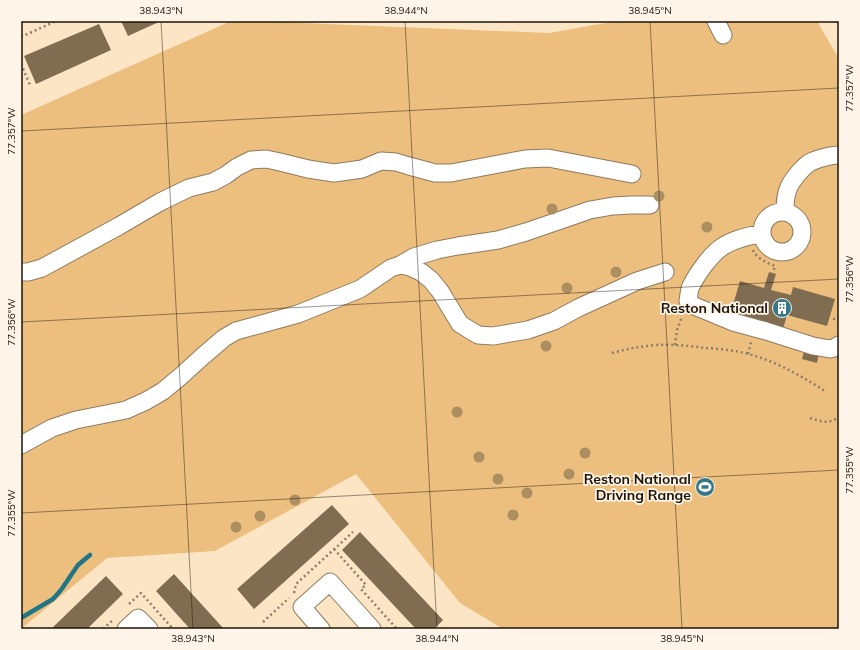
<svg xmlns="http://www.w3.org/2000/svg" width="860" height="650" viewBox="0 0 860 650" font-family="Mulish,sans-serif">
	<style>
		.green { fill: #ecbf7f }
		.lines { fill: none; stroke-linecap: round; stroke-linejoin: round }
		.stream { stroke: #227585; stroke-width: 4.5 }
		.building { fill: #806c50 }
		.minor-casing { stroke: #8f7a5d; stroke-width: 19 }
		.path { stroke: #8d7e68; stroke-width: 2.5; stroke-dasharray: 2 3; stroke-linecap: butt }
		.minor { stroke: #fff; stroke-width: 17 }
		.tree { fill: #ac8f61 }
		.ticks { fill: none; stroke: #1d150a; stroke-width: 1; stroke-opacity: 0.45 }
		.labels { text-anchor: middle; stroke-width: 3.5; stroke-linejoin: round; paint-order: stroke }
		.poi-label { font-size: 14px; font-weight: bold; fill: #1d150a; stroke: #fef4e8; text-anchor: end }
		.neatline { fill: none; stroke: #1d150a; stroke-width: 1.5 }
		.ticks-label { font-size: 10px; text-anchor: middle; fill: #1d150a }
	</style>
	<rect width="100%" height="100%" fill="#fce5c5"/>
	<path class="green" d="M231,21H252L549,33L617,21H817L839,59V629H503L460,603L356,474L215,551L107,558L21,629V115Z"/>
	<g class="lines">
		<path class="stream" d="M21,618L53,599L61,590L78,565L90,555"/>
	</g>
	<path class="building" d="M121,21H161L128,36Z
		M99,24L111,50L36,84L24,56Z
		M769,272L776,274L771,290L791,295L793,287L835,299L827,326L787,315L783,329L730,315L740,281L764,288Z
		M805,348L819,352L817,363L802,359Z
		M332,505L349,524L254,609L237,589Z
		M360,532L443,620L434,629H416L342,550Z
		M174,574L224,629H190L156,591Z
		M106,576L123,594L87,629H51Z"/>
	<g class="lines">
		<g class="minor-casing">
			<path id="minor" d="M716,21L723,35
				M785,212C785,204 785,195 789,187C792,180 802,168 809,163C816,159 831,155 839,155
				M762 232a20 20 0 1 1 40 0a20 20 0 1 1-40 0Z
				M762,233C749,236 733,239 722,247C711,254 697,274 691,286C689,290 689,296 688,301L692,305L733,322L766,331L813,346L830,349L834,348L839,345
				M400,265L410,267L421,272L431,280L440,291L460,324L478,335L493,336L528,330L554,321L578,308L637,281L665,272
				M21,272H28L42,268L119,226L160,202L189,188L213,182L226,175L237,167L251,160L266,159L280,162L308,169L334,173L362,169L381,161L396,162L409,166L435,173H451L525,159L548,158L632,174
				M21,445L52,428L76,420L126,410L146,401L163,391L181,376L203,356L224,338L236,331L298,314L360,289L391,268L400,265L414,257L437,250L458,246L498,240L526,232L590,210L613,206L631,205H650
				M126,629L138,618L149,629
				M321,629L302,607L330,582L372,629"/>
		</g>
		<path class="path" d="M836,21L839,26
			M21,37L56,21
			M21,64L30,85
			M753,250C756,258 767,263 775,266L773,273
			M833,319H839
			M675,345L677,330L682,317
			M612,353C627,349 641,346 657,345C673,344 690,346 706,348C720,349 735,350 748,354C776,361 801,376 825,391
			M748,354L751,342
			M810,418C821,421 828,425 839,417
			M334,549L366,585L361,589L397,629
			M294,593L296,584L353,532
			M129,604L141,593L173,629
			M263,622L289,598
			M103,629L113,620"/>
		<use href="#minor" class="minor"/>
	</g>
	<g class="tree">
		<circle cx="659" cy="196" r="5.5"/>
		<circle cx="552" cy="209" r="5.5"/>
		<circle cx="707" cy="227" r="5.5"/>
		<circle cx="616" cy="272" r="5.5"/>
		<circle cx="567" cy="288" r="5.5"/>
		<circle cx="546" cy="346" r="5.5"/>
		<circle cx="457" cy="412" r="5.5"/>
		<circle cx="585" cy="453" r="5.5"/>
		<circle cx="479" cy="457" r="5.5"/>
		<circle cx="569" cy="474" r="5.5"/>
		<circle cx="498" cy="479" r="5.5"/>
		<circle cx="527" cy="493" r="5.5"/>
		<circle cx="295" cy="500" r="5.5"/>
		<circle cx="513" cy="515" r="5.5"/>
		<circle cx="260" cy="516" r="5.5"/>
		<circle cx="236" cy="527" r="5.5"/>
	</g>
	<path class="ticks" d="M161,21L193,629M405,21L437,629M650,21L682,629M21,131L839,88M21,322L839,279M21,513L839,470"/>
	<defs>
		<g id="building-disc" transform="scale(1)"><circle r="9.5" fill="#357789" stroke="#fef4e8"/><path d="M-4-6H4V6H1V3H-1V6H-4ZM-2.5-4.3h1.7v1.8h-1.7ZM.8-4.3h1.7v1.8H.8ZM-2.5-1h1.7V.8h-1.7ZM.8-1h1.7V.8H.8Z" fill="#fff"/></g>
		<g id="stadium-disc" transform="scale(1)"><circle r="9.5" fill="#357789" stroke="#fef4e8"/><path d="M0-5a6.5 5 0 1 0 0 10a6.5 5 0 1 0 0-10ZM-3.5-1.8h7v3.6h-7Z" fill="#fff"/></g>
	</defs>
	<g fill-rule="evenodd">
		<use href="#building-disc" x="782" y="308"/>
		<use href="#stadium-disc" x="705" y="487"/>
	</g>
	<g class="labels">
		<g class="poi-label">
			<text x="768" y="313">Reston National</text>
			<text x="691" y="484">Reston National<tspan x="691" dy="16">Driving Range</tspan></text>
		</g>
	</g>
	<rect width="860" height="650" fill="none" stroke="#fef4e8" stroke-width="44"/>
	<rect x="22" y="22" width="816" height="606" class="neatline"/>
	<g class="ticks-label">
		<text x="161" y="14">38.943°N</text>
		<text x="406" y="14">38.944°N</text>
		<text x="650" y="14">38.945°N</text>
		<text transform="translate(849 88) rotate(-90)" y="4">77.357°W</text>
		<text transform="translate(11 131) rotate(-90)" y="4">77.357°W</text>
		<text transform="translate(849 279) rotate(-90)" y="4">77.356°W</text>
		<text transform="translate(11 322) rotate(-90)" y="4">77.356°W</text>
		<text transform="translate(849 470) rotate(-90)" y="4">77.355°W</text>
		<text transform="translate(11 513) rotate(-90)" y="4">77.355°W</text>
		<text x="193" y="642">38.943°N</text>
		<text x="437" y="642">38.944°N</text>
		<text x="682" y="642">38.945°N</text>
	</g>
</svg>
